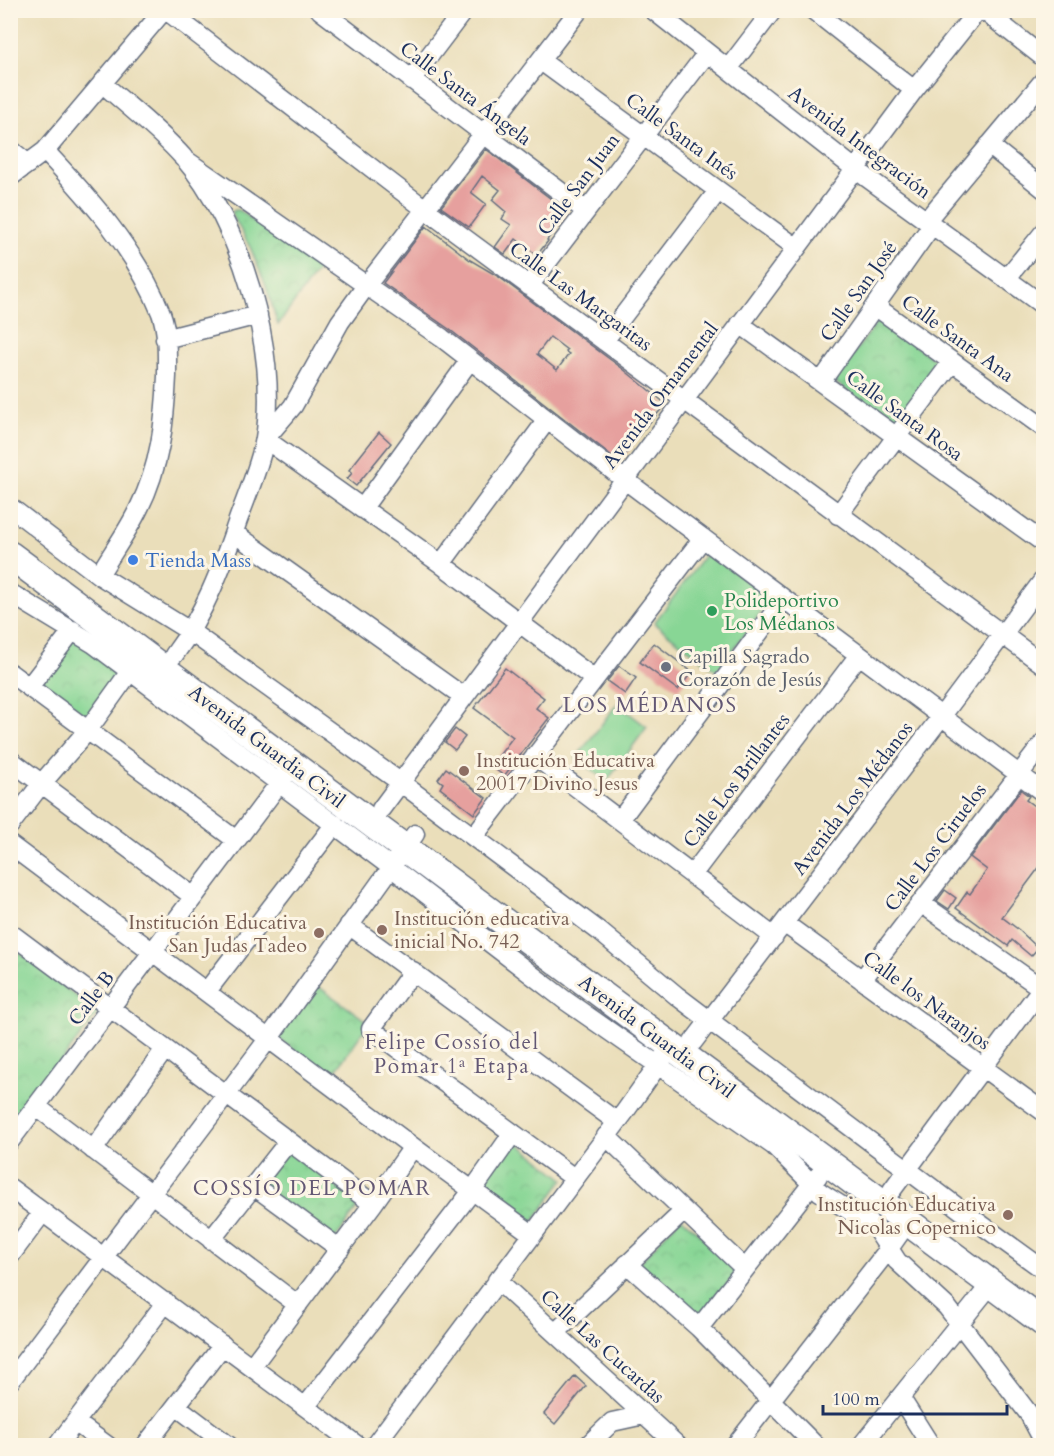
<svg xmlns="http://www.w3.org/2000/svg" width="1054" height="1456" viewBox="0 0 1054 1456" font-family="Cardo,serif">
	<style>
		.park { fill: url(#park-crowns); stroke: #52827a; stroke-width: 1.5 }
		.garden { fill: #88d695; stroke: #52827a; stroke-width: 1.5 }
		.building { fill: #e6a09e; fill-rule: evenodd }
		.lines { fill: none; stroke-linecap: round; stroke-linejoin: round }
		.minor-casing { stroke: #636c7e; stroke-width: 21 }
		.highway-casing { stroke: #636c7e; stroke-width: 30 }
		.minor { stroke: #fff; stroke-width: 18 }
		.highway { stroke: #fff; stroke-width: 27 }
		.shop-dot { fill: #3f7fe0; stroke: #fcf5e5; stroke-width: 2 }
		.leisure-dot { fill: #2e9e5b; stroke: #fcf5e5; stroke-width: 2 }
		.worship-dot { fill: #6b7280; stroke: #fcf5e5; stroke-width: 2 }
		.education-dot { fill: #8d6e63; stroke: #fcf5e5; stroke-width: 2 }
		.labels { text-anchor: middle; stroke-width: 6; stroke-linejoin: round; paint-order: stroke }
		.street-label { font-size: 20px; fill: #1b2f5e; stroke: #fcf5e5 }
		.shop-label { font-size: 20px; fill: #366cbe; stroke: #fcf5e5; text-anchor: start }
		.leisure-label { font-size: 20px; fill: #27864d; stroke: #fcf5e5; text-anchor: start }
		.worship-label { font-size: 20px; fill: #5b616d; stroke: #fcf5e5; text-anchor: start }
		.education-label { font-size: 20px; fill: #785e54; stroke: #fcf5e5; text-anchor: start }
		.neighbourhood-label { font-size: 21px; letter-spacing: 1.5px; fill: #625774; stroke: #fcf5e5 }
	</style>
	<defs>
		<pattern id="park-crowns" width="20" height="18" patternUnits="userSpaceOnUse" patternTransform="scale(1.5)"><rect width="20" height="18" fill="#88d695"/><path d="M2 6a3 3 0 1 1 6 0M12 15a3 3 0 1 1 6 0" fill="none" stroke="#75b883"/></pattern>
	</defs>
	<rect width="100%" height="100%" fill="#fcf5e5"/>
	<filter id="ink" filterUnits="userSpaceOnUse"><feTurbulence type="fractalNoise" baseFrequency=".0167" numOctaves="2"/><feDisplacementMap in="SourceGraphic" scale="12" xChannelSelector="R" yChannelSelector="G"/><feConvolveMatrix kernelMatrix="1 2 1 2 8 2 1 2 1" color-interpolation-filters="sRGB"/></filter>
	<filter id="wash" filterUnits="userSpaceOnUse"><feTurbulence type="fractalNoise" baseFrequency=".008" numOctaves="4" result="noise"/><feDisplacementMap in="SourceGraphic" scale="24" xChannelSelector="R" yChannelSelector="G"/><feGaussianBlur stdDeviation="1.35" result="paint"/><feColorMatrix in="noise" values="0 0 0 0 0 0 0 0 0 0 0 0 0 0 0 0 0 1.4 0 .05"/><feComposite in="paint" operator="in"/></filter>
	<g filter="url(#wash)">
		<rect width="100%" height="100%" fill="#eadeba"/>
		<path class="park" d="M235,210H239L319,268L278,325L266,286L250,247L233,216L232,212Z
			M879,319L940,364L894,426L834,381Z
			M74,638L121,671L84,720L37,686Z
			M11,946L98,1013L10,1129V947Z
			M315,984L369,1023L331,1077L278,1038Z
			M514,1140L564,1179L531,1225L478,1187Z
			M286,1149L360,1204L334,1241L258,1185Z
			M681,1217L739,1271L697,1321L636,1267Z"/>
		<path class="garden" d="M708,551L771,599L717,671L654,623Z
			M617,704L647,727L607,781L576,758Z"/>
		<g id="blocks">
			<path class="building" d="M486,149L568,212L547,240L548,241L537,255L516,239L505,254L495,247L511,225L502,219L506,212L492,200L500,190L482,176L471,192L486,204L469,227L441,207Z
				M426,226L470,260L499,277L623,369L666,404L642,431L620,462L449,329L383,283ZM550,337L567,350L566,352L569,354L557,370L537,354Z
				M379,432L391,443L356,486L347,479L352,473L349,470Z
				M654,643L692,672L678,690L640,662Z
				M619,666L636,678L625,694L607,681Z
				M505,668L544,698L536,708L549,718L504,776L491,766L513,737L474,708Z
				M455,729L465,737L455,750L445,742Z
				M446,768L486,798L474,814L440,788L443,783L438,779Z
				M1021,790L1029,796L1026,800L1044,813V861L1002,917L1019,930L1038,948L1031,956L1012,940L1008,946L956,908L967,892L970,894L987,870L970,857Z
				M945,890L956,898L949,909L937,901Z
				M575,1376L586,1386L555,1424L544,1414Z"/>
		</g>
	</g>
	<g filter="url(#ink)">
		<use href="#blocks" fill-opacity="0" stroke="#636c7e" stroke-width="1.5"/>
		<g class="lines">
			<g class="minor-casing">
				<path id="minor" d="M166,10L425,209L1044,665
					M320,10L586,211
					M579,10L366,286L340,322L293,406L265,439L441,564L593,678
					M653,10L855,169L1044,306
					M813,10L914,90
					M983,10L1044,58
					M541,61L797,248
					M728,69L773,10
					M411,80L464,10
					M102,83C129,107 159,130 183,157C241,223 279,351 265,438C261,463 247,495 238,520C222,567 204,615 174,655
					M989,145L1044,189
					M10,149L28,164
					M45,151C91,200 136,250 161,313C168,332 167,356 167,376C165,422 160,466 139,508C128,531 112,553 99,575
					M183,158L442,338L625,480L1044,793
					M10,177L45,151L164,10
					M926,221L1044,80
					M1006,279L1044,232
					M529,286L707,53
					M875,306L1044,428
					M740,324L1044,543
					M165,339L258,315
					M604,341L718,191
					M821,382L932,225
					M10,507L99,575L191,632L400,782L599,931L677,996L961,1210L1044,1270
					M362,509L470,360
					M838,515L952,362
					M234,533L464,697
					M441,564L547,420
					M10,593L94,644L391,867L566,1001L774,1146L820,1192L875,1227L897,1261L947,1307L1029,1414L1044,1442
					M10,673L236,840
					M29,687L73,630
					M535,756L774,937
					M10,760L194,897
					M381,809L914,90L978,10
					M620,820L784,599
					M10,825L42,783L88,730L136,663
					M474,836L703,538
					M10,845L413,1147L532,1234
					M692,875L859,655
					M921,903L1044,990
					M784,923L1044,1112
					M349,925L617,1122
					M10,933L373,1204
					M413,971L371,1029L574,1178
					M862,980L1044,742
					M207,991L335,824
					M693,1042L941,717L1044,579
					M37,1107L298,1305
					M606,1136L745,1269
					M10,1141L287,773
					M93,1150L165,1049
					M254,1186L340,1249
					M10,1188L358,1446
					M892,1190L1044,985
					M211,1240L288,1142
					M10,1256L43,1212
					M627,1264L699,1328L816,1446
					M497,1280L678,1446
					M699,1328L818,1176
					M555,1333L684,1211
					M252,1366L373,1204L413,1147
					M10,1381L269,1038L415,834
					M900,1397L931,1446
					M176,1406L229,1446
					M306,1406L472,1191L513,1133
					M75,1422L108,1446
					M57,1446L166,1302
					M145,1446L223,1345
					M374,1446L624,1113L665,1055
					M587,1446L612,1422L644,1415
					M735,1446L888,1250L907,1223
					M861,1446L991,1284"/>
			</g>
			<g class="highway-casing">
				<path id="highway" d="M10,555L1044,1323"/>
			</g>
			<use href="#minor" class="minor"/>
			<use href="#highway" class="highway"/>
		</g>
	</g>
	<circle class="shop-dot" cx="133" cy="560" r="6"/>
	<circle class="leisure-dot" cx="712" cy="611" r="6"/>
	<circle class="worship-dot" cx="666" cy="667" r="6"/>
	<g class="education-dot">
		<circle cx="464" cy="771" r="6"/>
		<circle cx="382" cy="930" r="6"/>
		<circle cx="319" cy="933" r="6"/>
		<circle cx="1008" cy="1215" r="6"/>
	</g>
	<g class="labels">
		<g class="street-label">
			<text transform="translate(466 93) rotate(37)" y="7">Calle Santa Ángela</text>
			<text transform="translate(682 136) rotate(36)" y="7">Calle Santa Inés</text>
			<text transform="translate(860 142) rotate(37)" y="7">Avenida Integración</text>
			<text transform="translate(578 184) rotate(-53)" y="7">Calle San Juan</text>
			<text transform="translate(858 291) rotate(-55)" y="7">Calle San José</text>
			<text transform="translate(581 296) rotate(36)" y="7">Calle Las Margaritas</text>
			<text transform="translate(958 338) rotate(36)" y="7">Calle Santa Ana</text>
			<text transform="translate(660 395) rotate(-53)" y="7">Avenida Ornamental</text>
			<text transform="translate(905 415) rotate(36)" y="7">Calle Santa Rosa</text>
			<text transform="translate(267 746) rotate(37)" y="7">Avenida Guardia Civil</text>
			<text transform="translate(736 780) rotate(-53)" y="7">Calle Los Brillantes</text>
			<text transform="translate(852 798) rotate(-53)" y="7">Avenida Los Médanos</text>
			<text transform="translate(935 847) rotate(-53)" y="7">Calle Los Ciruelos</text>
			<text transform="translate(91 998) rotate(-53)" y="7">Calle B</text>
			<text transform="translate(927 1000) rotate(36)" y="7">Calle los Naranjos</text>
			<text transform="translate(657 1036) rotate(37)" y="7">Avenida Guardia Civil</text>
			<text transform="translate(603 1346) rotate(42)" y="7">Calle Las Cucardas</text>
		</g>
		<g class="shop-label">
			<text x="145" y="567">Tienda Mass</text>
		</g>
		<g class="leisure-label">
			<text x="724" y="607">Polideportivo<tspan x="724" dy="23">Los Médanos</tspan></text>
		</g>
		<g class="worship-label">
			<text x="678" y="663">Capilla Sagrado<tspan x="678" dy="23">Corazón de Jesús</tspan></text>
		</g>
		<g class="education-label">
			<text x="476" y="767">Institución Educativa<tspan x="476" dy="23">20017 Divino Jesus</tspan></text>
			<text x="394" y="925">Institución educativa<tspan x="394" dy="23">inicial No. 742</tspan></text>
			<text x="307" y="929" text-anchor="end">Institución Educativa<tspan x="307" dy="23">San Judas Tadeo</tspan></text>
			<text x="996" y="1211" text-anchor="end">Institución Educativa<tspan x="996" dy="23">Nicolas Copernico</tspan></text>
		</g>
		<g class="neighbourhood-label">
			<text x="650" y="712">LOS MÉDANOS</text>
			<text x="452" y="1049">Felipe Cossío del<tspan x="452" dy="24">Pomar 1ª Etapa</tspan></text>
			<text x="312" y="1195">COSSÍO DEL POMAR</text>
		</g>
	</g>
	<rect width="1054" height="1456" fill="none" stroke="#fcf5e5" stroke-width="36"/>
	<path d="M823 1405v9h184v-9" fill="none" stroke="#1b2f5e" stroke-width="3"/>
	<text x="832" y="1405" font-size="18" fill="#1b2f5e" stroke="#fcf5e5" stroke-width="4.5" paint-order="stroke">100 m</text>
</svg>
